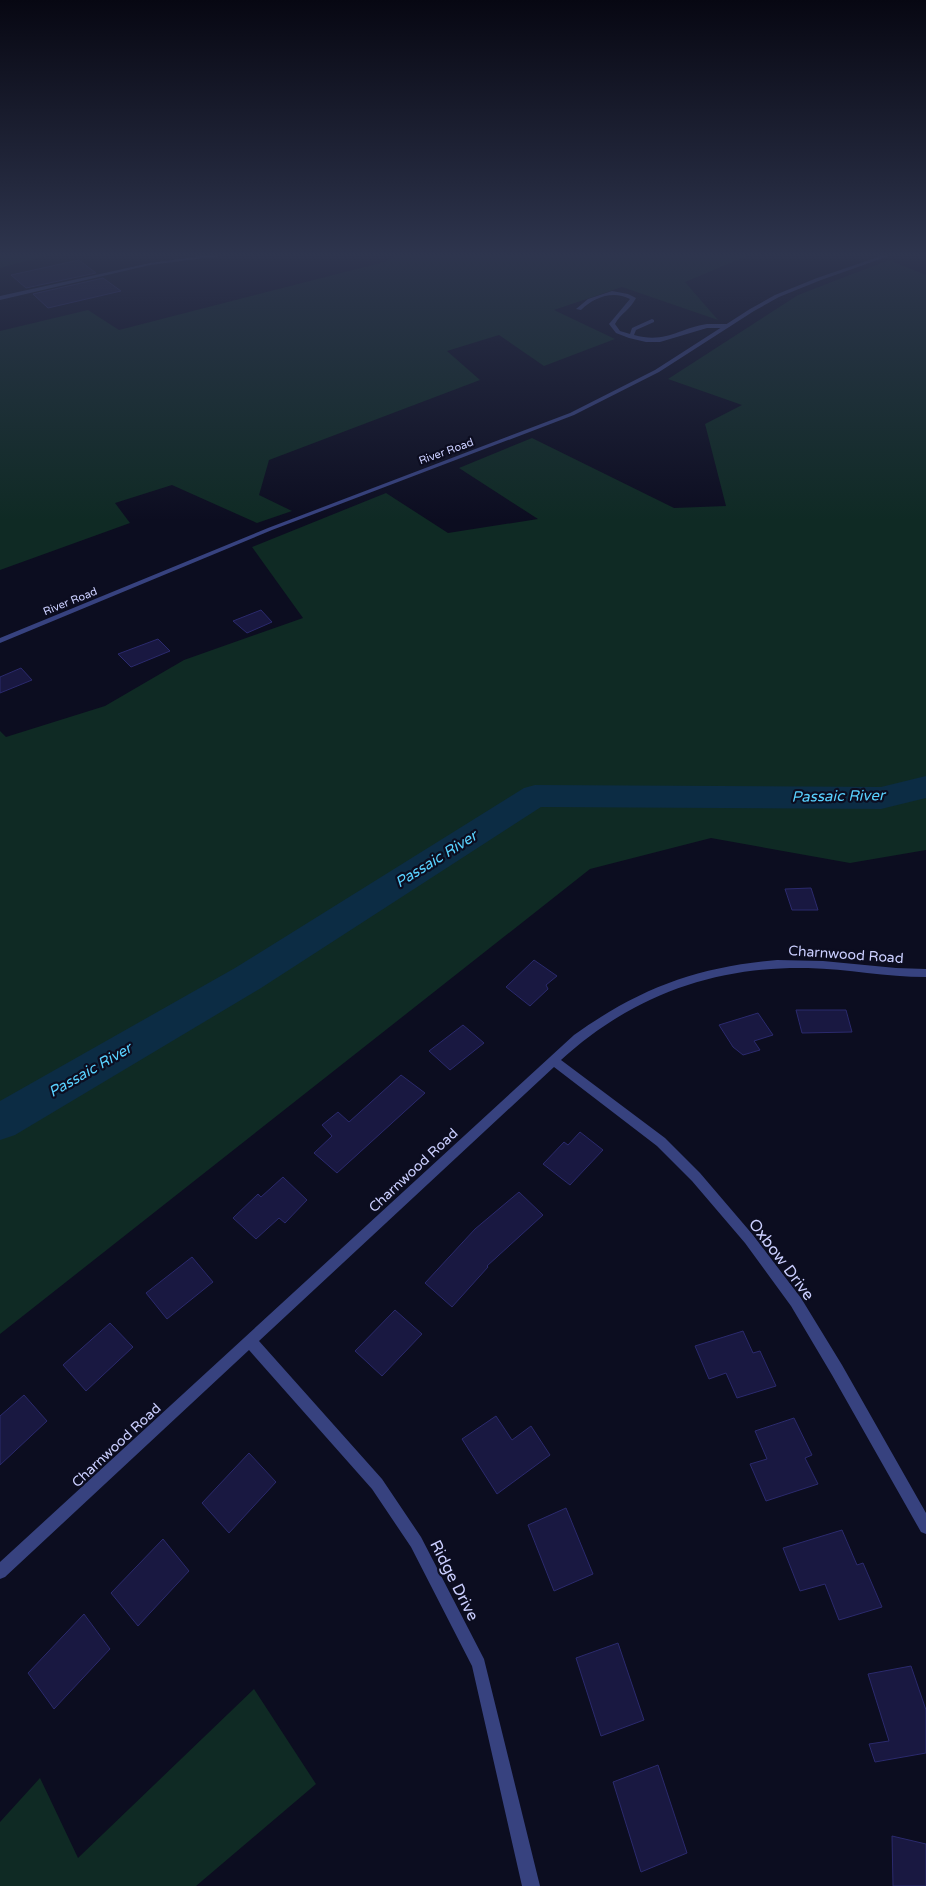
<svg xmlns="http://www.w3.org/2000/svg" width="926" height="1886" viewBox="0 0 926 1886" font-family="'Varela Round',sans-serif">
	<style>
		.green { fill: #0f2a24 }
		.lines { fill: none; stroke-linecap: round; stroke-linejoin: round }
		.river { fill: #0c2c44; fill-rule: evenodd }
		.building { fill: #191841; stroke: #2b2a6d }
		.service { fill: #37427f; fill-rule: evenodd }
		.minor { fill: #37427f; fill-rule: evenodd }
		.tertiary { fill: #37427f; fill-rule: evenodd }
		.labels { text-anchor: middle; stroke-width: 4.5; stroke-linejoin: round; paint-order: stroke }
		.far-street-label { font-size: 11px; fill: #cbcfff; stroke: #0c0d20 }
		.street-label { font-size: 14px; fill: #cbcfff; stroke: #0c0d20 }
		.water-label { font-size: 15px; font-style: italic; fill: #59d2ff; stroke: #0c0d20 }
		.near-street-label { font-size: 16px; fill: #cbcfff; stroke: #0c0d20 }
	</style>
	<rect width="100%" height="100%" fill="#0c0d20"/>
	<path class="green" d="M0,256H45L0,268Z
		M395,256H747L685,282L718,320L622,287L554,310L615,339L544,366L499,335L447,351L480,380L269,460L259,495L292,511L257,523L172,485L115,503L130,523L0,570V331L88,310L119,330L384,262Z
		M889,260L926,275V850L850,863L711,838L590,869L0,1334V731L6,737L105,706L184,660L303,618L252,547L386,493L448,533L538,519L459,468L532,438L674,508L726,506L705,424L742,405L668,379L798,295Z
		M254,1689L316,1784L196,1886H0V1822L40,1778L78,1858Z"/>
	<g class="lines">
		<path class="river" d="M926,776V798L881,809L541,807L261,988L15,1135L0,1140V1101L235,968L524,788L535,785L881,787Z"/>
	</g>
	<path class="building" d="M79,260L96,273L26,288L11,275Z
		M103,278L121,291L48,308L33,294Z
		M261,610L272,622L247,633L233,621Z
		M158,639L170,651L131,667L118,654Z
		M21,668L32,680L0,693V677Z
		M811,888L818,910H792L785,889Z
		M534,960L557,976L546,985L548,989L530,1006L506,987Z
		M796,1010H846L852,1032L802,1033Z
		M758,1013L773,1035L754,1041L760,1050L743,1055L733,1047L719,1025Z
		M463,1025L484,1043L450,1070L429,1051Z
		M401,1075L425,1093L337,1173L314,1153L332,1136L322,1125L338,1112L349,1122Z
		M580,1132L603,1150L570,1185L543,1164L564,1142L568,1145Z
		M283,1177L307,1200L285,1223L279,1218L256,1239L233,1218L258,1194L261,1197Z
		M519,1192L543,1215L487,1266L488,1267L452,1307L425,1283L475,1229Z
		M192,1257L213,1282L167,1319L146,1293Z
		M395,1310L422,1334L382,1376L355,1351Z
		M110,1323L133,1347L86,1391L63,1365Z
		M743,1331L753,1353L760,1351L776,1386L737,1398L726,1373L709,1379L695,1346Z
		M24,1395L47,1421L0,1465V1416Z
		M496,1416L512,1440L531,1426L550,1455L497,1494L462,1439Z
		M794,1418L812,1455L805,1458L818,1484L766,1501L750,1464L767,1459L755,1431Z
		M249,1453L276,1482L229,1533L202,1503Z
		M566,1508L593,1574L554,1591L528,1525Z
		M842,1530L857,1565L863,1563L882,1607L839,1620L825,1584L800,1591L783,1548Z
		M163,1539L189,1571L138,1626L111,1593Z
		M84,1614L110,1649L54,1709L28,1673Z
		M618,1643L644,1720L601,1736L576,1658Z
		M911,1666L926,1710V1753L875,1762L869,1744L889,1741L868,1674Z
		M658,1765L687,1853L641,1872L613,1782Z
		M892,1836L926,1844V1886H893Z"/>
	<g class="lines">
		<path class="service" d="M612,291L628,294L636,298C631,309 620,314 615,324L620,331L630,334L632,328L652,319L654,320V322L636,330L634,335C666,344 679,328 707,324C714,324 721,324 727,324L730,326L727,328H707L660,342H646L629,338L616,333L609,324L630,299C613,290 594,297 581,310L576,309L588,299Z"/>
		<path class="minor" d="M202,256H220L150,265L0,300V296L150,263Z
			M777,960L823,961L896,968L926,969V977C886,977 848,969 808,968C714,966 631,996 561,1060L665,1138L700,1173L753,1235L801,1298L842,1365L926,1513V1534L921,1532L832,1375L791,1306L745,1243L692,1181L657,1146L554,1067L259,1341L382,1479L421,1537L484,1659L540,1886H522L472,1666L411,1547L372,1489L249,1350L5,1577L0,1579V1562L574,1035C640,988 697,967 777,960Z"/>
		<path class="tertiary" d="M881,256H889L821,280L779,297L754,311L659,372L574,415L272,530L0,643V638L268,528L570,413L655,370L750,309L775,295L817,278Z"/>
	</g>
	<linearGradient id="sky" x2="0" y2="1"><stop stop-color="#070712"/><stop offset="0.49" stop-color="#2e354e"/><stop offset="1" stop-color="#2e354e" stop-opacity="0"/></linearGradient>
	<rect width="926" height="521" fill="url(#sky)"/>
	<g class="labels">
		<g class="far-street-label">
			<text transform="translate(446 451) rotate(-20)" y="4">River Road</text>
			<text transform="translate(70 601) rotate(-22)" y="4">River Road</text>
		</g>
		<g class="street-label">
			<text transform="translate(846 954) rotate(4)" y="5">Charnwood Road</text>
			<text transform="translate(413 1170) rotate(-43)" y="5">Charnwood Road</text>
			<text transform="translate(116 1445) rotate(-43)" y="5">Charnwood Road</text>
		</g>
		<g class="water-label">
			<text transform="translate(838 796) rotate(-1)" y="5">Passaic River</text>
			<text transform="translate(436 859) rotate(-32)" y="5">Passaic River</text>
			<text transform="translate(90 1070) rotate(-30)" y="5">Passaic River</text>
		</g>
		<g class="near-street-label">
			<text transform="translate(782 1259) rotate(53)" y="6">Oxbow Drive</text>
			<text transform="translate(455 1580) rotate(63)" y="6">Ridge Drive</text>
		</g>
	</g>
</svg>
